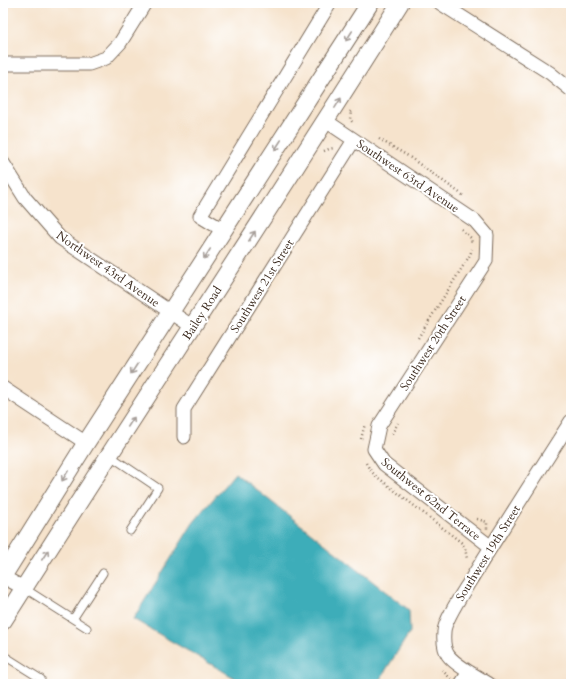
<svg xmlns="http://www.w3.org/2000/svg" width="574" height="687" viewBox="0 0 574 687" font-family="Cardo,serif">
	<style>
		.water { fill: #3dadb9; stroke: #3c6c6c }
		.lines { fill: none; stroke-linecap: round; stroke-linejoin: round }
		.service-casing { stroke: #7c6b5b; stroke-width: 9 }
		.minor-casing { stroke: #7c6b5b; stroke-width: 15 }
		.tertiary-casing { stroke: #7c6b5b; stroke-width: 19 }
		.path { stroke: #7c6b5b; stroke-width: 2.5; stroke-dasharray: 1 3; stroke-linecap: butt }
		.service { stroke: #fff; stroke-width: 7 }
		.minor { stroke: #fff; stroke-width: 13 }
		.tertiary { stroke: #fff; stroke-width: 17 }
		.oneway { stroke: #a79f9a }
		.labels { text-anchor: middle; stroke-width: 4; stroke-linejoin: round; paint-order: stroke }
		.street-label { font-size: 12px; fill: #3b2a1e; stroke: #fff }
	</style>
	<rect width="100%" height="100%" fill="#fff"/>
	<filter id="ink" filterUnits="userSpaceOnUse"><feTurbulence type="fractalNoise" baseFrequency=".025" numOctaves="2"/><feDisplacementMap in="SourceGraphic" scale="8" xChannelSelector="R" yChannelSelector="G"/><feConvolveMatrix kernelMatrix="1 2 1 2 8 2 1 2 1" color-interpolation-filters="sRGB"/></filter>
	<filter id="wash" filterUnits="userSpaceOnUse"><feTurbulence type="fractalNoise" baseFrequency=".012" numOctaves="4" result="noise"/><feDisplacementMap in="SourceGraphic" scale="16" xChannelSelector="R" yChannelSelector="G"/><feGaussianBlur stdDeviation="0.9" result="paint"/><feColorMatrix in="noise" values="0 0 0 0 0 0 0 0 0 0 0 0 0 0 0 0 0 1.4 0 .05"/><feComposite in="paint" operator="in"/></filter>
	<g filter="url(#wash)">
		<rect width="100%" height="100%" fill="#f6e3cc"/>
		<path class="water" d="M235,473L409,610L410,632L377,684H245L133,619L193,523Z"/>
	</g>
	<g filter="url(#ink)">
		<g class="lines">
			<g class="service-casing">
				<path id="service" d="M109,455L158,488L130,531
					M24,588L87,628
					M73,619L103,573
					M3,655L41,679"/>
			</g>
			<g class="minor-casing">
				<path id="minor" d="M440,3L550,73L571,90
					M3,64H89L106,58L120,43L145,3
					M326,121L475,221L487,235L486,261L379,426L374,449L384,464L491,547
					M3,163L25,198L60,238L193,327
					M223,230L200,216L330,3
					M3,388L86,443
					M184,437V409L354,140
					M3,577L24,588
					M469,672L489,684
					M461,684L469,672C451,660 442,656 444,632C444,621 464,591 470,581C503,527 537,474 571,421"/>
			</g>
			<g class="tertiary-casing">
				<path id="tertiary" d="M3,576L86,443L370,3
					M3,621C134,414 270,210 400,3"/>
			</g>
			<path class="path" d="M350,112L351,111L350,119L353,123
				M379,139L408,156L464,196
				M324,151L329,149L334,148
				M461,229L471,238L472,244
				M418,338L470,255L472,249
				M392,434L398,423
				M361,439L365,424
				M366,463L370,470L376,476L462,543L465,548L467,559
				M477,519L487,522V529
				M442,670L451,679"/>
			<use href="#service" class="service"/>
			<use href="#minor" class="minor"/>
			<use href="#tertiary" class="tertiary"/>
		</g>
		<defs><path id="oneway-shaft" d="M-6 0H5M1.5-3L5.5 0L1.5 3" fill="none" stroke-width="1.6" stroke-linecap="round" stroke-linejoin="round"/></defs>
		<g class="oneway">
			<use href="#oneway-shaft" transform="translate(349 36) rotate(123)"/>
			<use href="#oneway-shaft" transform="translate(338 103) rotate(-58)"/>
			<use href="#oneway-shaft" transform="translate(278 145) rotate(123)"/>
			<use href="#oneway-shaft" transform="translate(252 236) rotate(-57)"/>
			<use href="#oneway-shaft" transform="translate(207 254) rotate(123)"/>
			<use href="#oneway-shaft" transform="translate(134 369) rotate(123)"/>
			<use href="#oneway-shaft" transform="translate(131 422) rotate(-57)"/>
			<use href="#oneway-shaft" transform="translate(65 476) rotate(122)"/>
			<use href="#oneway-shaft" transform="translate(45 555) rotate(-57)"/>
		</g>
	</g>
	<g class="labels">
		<g class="street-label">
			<text transform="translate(408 176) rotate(34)" y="4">Southwest 63rd Avenue</text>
			<text transform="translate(108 269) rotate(35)" y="4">Northwest 43rd Avenue</text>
			<text transform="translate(262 286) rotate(-58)" y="4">Southwest 21st Street</text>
			<text transform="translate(202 313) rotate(-57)" y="4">Bailey Road</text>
			<text transform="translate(433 343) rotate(-57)" y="4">Southwest 20th Street</text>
			<text transform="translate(431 499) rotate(39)" y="4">Southwest 62nd Terrace</text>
			<text transform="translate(488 553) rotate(-58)" y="4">Southwest 19th Street</text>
		</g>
	</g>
	<rect width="574" height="687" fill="none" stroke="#fff" stroke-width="16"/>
</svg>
